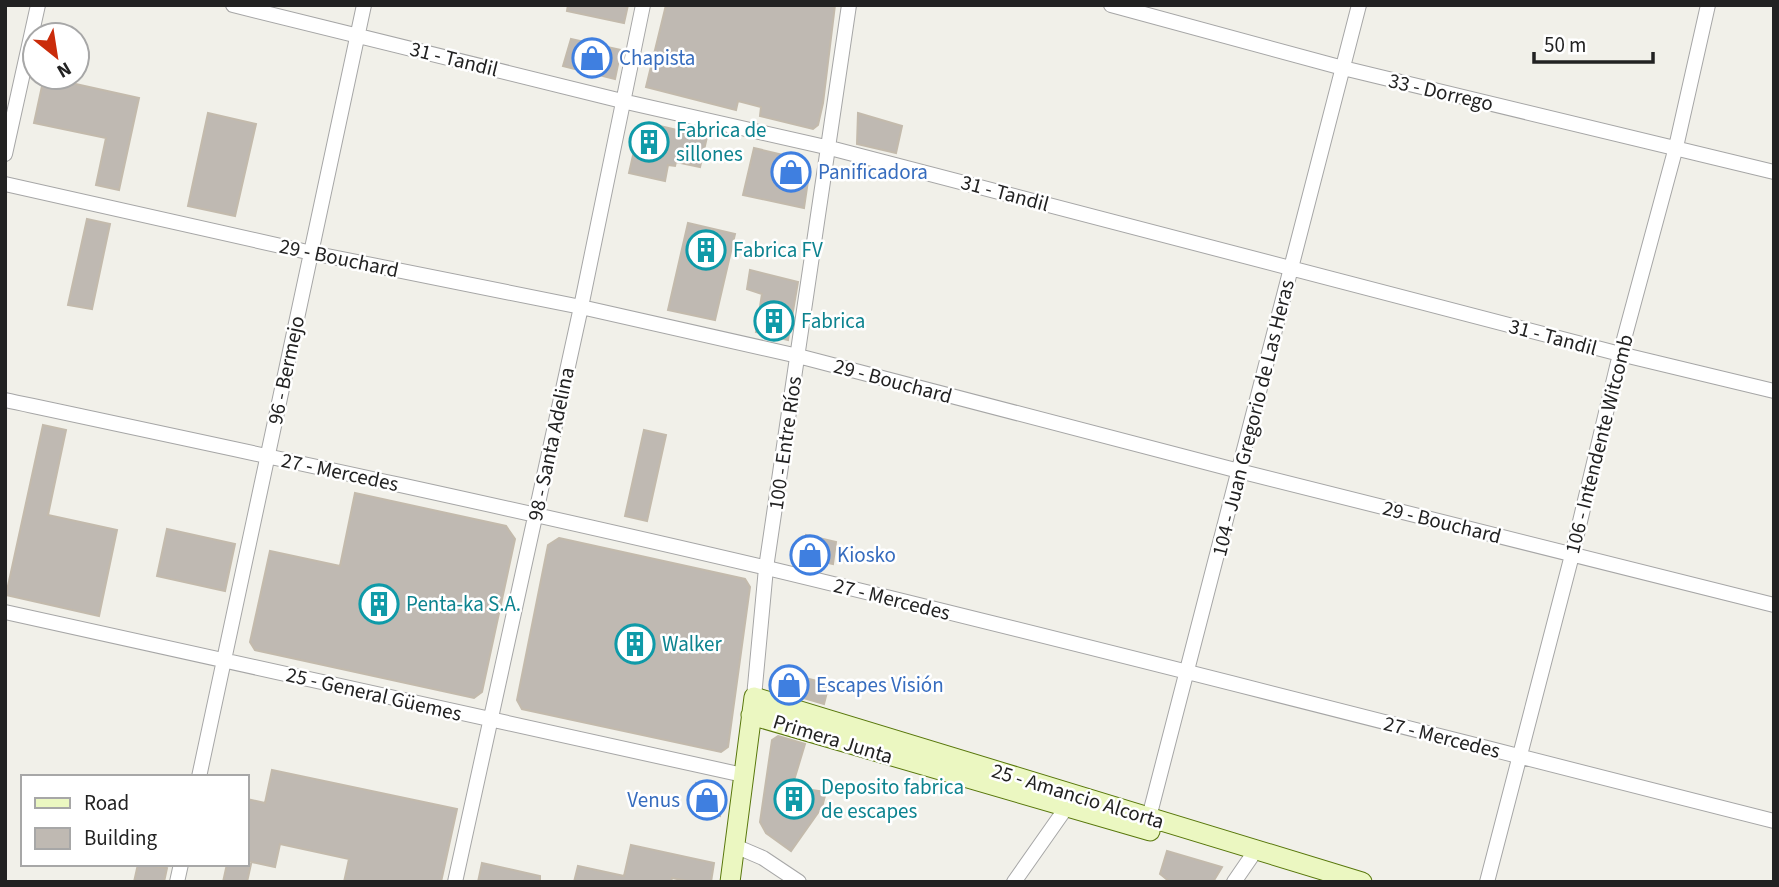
<svg xmlns="http://www.w3.org/2000/svg" width="1779" height="887" viewBox="0 0 1779 887" font-family="'Source Sans 3',sans-serif">
	<style>
		.building { fill: #bfb9b2; stroke: #c3baac; stroke-width: 2 }
		.lines { fill: none; stroke-linecap: round; stroke-linejoin: round }
		.minor-casing { stroke: #a6a6a6; stroke-width: 16 }
		.secondary-casing { stroke: #58770b; stroke-width: 21 }
		.minor { stroke: #fff; stroke-width: 14 }
		.secondary { stroke: #ebf7c1; stroke-width: 19 }
		.labels { text-anchor: middle; stroke-width: 5; stroke-linejoin: round; paint-order: stroke }
		.shop-label { font-size: 21px; fill: #366cbe; stroke: #fff; text-anchor: start }
		.street-label { font-size: 21px; fill: #222; stroke: #fff }
		.culture-label { font-size: 21px; fill: #0d838f; stroke: #fff; text-anchor: start }
	</style>
	<rect width="100%" height="100%" fill="#f1f0e9"/>
	<path class="building" d="M568,5H628L624,23L567,11Z
		M666,5H835L823,103L818,125L813,129L760,116L761,107L738,101L736,110L646,87Z
		M571,39L621,50L615,79L563,66Z
		M44,77L139,98L119,190L96,185L106,138L34,123Z
		M208,113L256,124L235,216L188,206Z
		M858,113L902,126L896,153L857,144Z
		M647,123L707,137L700,167L676,162L675,166L668,165L665,181L629,173L639,129Z
		M754,148L804,160L810,167L804,208L743,195Z
		M87,219L110,224L92,309L68,305Z
		M688,223L735,234L715,320L668,310Z
		M750,270L798,282L788,340L756,332L762,294L747,289Z
		M43,425L66,430L48,515L117,530L99,616L6,595Z
		M644,430L666,435L647,521L625,516Z
		M355,493L506,526L515,539L482,692L474,698L255,650L250,642L270,551L340,566Z
		M167,529L235,544L225,591L157,576Z
		M806,535L836,542L833,564L805,558L802,550Z
		M559,538L745,579L750,587L728,747L721,752L522,709L517,700L548,545Z
		M777,671L829,684L824,704L779,691L775,684Z
		M778,736L805,744L792,787L826,792L822,807L791,851L766,833L760,822L772,740Z
		M272,770L457,809L441,882H344L349,859L280,844L275,867L247,861V799L265,803Z
		M696,783L719,787L722,796L720,816L692,810Z
		M631,845L714,863L711,882H692L672,878L671,882H574L578,866L624,876Z
		M1167,851L1222,867L1213,882H1170L1160,874Z
		M482,863L540,876V882H478Z
		M138,864L167,868L164,882H134Z
		M227,864H251L247,882H223Z"/>
	<g class="lines">
		<g class="minor-casing">
			<path id="minor" d="M233,5L622,101L830,148L1620,354L1774,391
				M1111,5L1343,68L1774,172
				M5,154L38,5
				M5,184L312,253L581,307L798,356L1239,471L1774,605
				M5,400C258,454 512,508 763,567C1101,648 1437,736 1774,821
				M5,612L743,775
				M754,697L766,568L849,5
				M199,777L364,5
				M1147,825L1359,5
				M735,846L763,858L799,882
				M177,882L181,864
				M455,882L581,307L643,5
				M1014,882L1066,808L1069,799
				M1234,882L1256,850
				M1487,882L1572,555L1620,354L1676,147L1708,5"/>
		</g>
		<g class="secondary-casing">
			<path id="secondary" d="M751,715L1150,831
				M730,882L754,697L1362,882"/>
		</g>
		<use href="#minor" class="minor"/>
		<use href="#secondary" class="secondary"/>
	</g>
	<defs>
		<g id="shop-ring" transform="scale(2.0125)"><circle r="9.5" fill="#fff" stroke="#3f7fe0" stroke-width="1.5"/><path d="M-5-2.5h2.3a2.7 3.5 0 0 1 5.4 0H5L5.5 6h-11ZM-1.5-2.5h3a1.5 2.3 0 0 0-3 0Z" fill="#3f7fe0"/></g>
		<g id="building-ring" transform="scale(2.0125)"><circle r="9.5" fill="#fff" stroke="#0f9aa8" stroke-width="1.5"/><path d="M-4-6H4V6H1V3H-1V6H-4ZM-2.5-4.3h1.7v1.8h-1.7ZM.8-4.3h1.7v1.8H.8ZM-2.5-1h1.7V.8h-1.7ZM.8-1h1.7V.8H.8Z" fill="#0f9aa8"/></g>
	</defs>
	<g fill-rule="evenodd">
		<use href="#shop-ring" x="592" y="58"/>
		<use href="#building-ring" x="649" y="142"/>
		<use href="#shop-ring" x="791" y="172"/>
		<use href="#building-ring" x="706" y="250"/>
		<use href="#building-ring" x="774" y="321"/>
		<use href="#shop-ring" x="810" y="555"/>
		<use href="#building-ring" x="379" y="604"/>
		<use href="#building-ring" x="635" y="644"/>
		<use href="#shop-ring" x="789" y="685"/>
		<use href="#building-ring" x="794" y="799"/>
		<use href="#shop-ring" x="707" y="800"/>
	</g>
	<g class="labels">
		<g class="shop-label">
			<text x="619" y="65">Chapista</text>
			<text x="818" y="179">Panificadora</text>
			<text x="837" y="562">Kiosko</text>
			<text x="816" y="692">Escapes Visión</text>
			<text x="680" y="807" text-anchor="end">Venus</text>
		</g>
		<g class="street-label">
			<text transform="translate(454 59) rotate(14)" y="7">31 - Tandil</text>
			<text transform="translate(1441 92) rotate(13)" y="7">33 - Dorrego</text>
			<text transform="translate(1005 193) rotate(15)" y="7">31 - Tandil</text>
			<text transform="translate(339 258) rotate(12)" y="7">29 - Bouchard</text>
			<text transform="translate(1553 337) rotate(15)" y="7">31 - Tandil</text>
			<text transform="translate(286 370) rotate(-78)" y="7">96 - Bermejo</text>
			<text transform="translate(893 381) rotate(15)" y="7">29 - Bouchard</text>
			<text transform="translate(1253 418) rotate(-76)" y="7">104 - Juan Gregorio de Las Heras</text>
			<text transform="translate(785 443) rotate(-82)" y="7">100 - Entre Ríos</text>
			<text transform="translate(551 444) rotate(-78)" y="7">98 - Santa Adelina</text>
			<text transform="translate(1599 444) rotate(-76)" y="7">106 - Intendente Witcomb</text>
			<text transform="translate(340 472) rotate(12)" y="7">27 - Mercedes</text>
			<text transform="translate(1442 522) rotate(14)" y="7">29 - Bouchard</text>
			<text transform="translate(892 599) rotate(14)" y="7">27 - Mercedes</text>
			<text transform="translate(374 694) rotate(13)" y="7">25 - General Güemes</text>
			<text transform="translate(1442 737) rotate(14)" y="7">27 - Mercedes</text>
			<text transform="translate(833 739) rotate(17)" y="7">Primera Junta</text>
			<text transform="translate(1078 796) rotate(17)" y="7">25 - Amancio Alcorta</text>
		</g>
		<g class="culture-label">
			<text x="676" y="137">Fabrica de<tspan x="676" dy="24">sillones</tspan></text>
			<text x="733" y="257">Fabrica FV</text>
			<text x="801" y="328">Fabrica</text>
			<text x="406" y="611">Penta-ka S.A.</text>
			<text x="662" y="651">Walker</text>
			<text x="821" y="794">Deposito fabrica<tspan x="821" dy="24">de escapes</tspan></text>
		</g>
	</g>
	<rect width="1779" height="887" fill="none" stroke="#222222" stroke-width="14"/>
	<rect x="21" y="775" width="228" height="91" fill="#ffffff" stroke="#a7a7a7" stroke-width="2"/>
	<rect x="35" y="798" width="35" height="10" fill="#ebf7c1" stroke="#a7a7a7" stroke-width="2"/>
	<text x="84" y="810" font-size="21" fill="#222222">Road</text>
	<rect x="35" y="828" width="35" height="21" fill="#bfb9b2" stroke="#a7a7a7" stroke-width="2"/>
	<text x="84" y="845" font-size="21" fill="#222222">Building</text>
	<g transform="translate(56 56) rotate(150)"><circle r="33" fill="#ffffff" stroke="#a7a7a7" stroke-width="2"/>
	<path d="M0-5L12 26L0 18L-12 26Z" fill="#ca2b0a"/>
	<text y="-10" font-size="19" font-weight="bold" text-anchor="middle" fill="#222222">N</text>
	</g>
	<path d="M1534 52v10h119v-10" fill="none" stroke="#222222" stroke-width="3.5"/>
	<text x="1544" y="52" font-size="21" fill="#222222" stroke="#ffffff" stroke-width="5" paint-order="stroke">50 m</text>
</svg>
